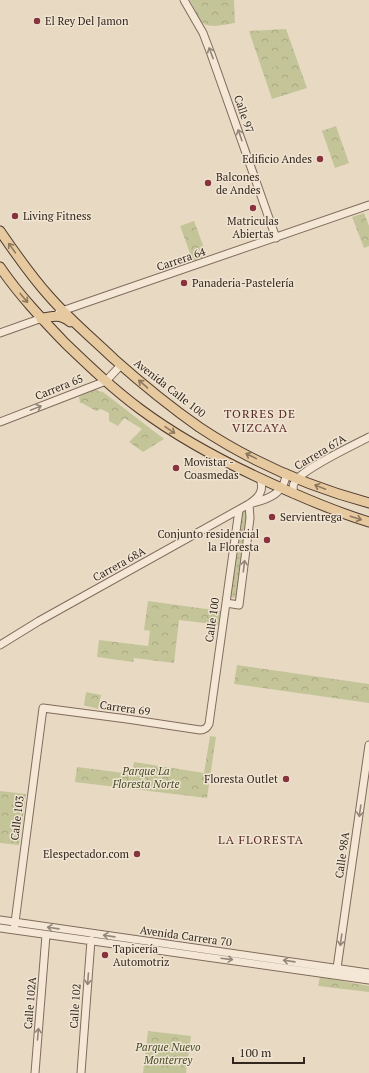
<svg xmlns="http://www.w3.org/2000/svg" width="369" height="1073" viewBox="0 0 369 1073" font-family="'PT Serif',serif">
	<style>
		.grass { fill: url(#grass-dots) }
		.park { fill: url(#park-crowns) }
		.pitch { fill: #c4c499 }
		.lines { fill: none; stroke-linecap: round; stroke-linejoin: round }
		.tertiary-casing { stroke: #806b5c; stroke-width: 9 }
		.primary-casing { stroke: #4e3b30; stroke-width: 11 }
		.tertiary { stroke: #f4e7d5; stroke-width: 7 }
		.primary { stroke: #e7c99f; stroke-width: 9 }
		.oneway { stroke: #93867a }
		.oneway2 { stroke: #8c785e }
		.poi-dot { fill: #87343d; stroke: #f0e4d2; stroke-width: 1.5 }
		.labels { text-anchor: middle; stroke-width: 3; stroke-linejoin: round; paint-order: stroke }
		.poi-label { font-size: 11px; fill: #32261e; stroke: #f0e4d2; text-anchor: start }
		.street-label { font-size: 11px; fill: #32261e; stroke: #f0e4d2 }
		.park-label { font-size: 11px; font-style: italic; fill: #464b27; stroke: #f0e4d2 }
		.neighbourhood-label { font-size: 12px; letter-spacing: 1px; fill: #592923; stroke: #f0e4d2 }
	</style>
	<defs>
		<pattern id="grass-dots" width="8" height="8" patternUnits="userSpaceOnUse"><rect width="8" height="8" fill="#c4c499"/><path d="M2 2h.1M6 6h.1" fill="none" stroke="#a9a883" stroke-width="1.8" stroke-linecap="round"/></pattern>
		<pattern id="park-crowns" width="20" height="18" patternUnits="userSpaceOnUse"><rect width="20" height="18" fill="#c4c499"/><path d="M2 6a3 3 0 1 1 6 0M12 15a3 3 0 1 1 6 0" fill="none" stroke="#a9a883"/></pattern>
	</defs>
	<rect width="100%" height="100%" fill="#e8d9c3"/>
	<path class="grass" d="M242,512H248L236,598L230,597Z"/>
	<path class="park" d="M190,0H234L235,23C226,24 207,30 201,21C196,14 194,7 190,0Z
		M286,29L307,88L272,99L249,31Z
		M336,126L349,163L335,168L322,131Z
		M364,213L369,226V246L364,248L352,217Z
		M194,221L207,256L193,261L180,226Z
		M95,390L103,392L164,439L143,452L129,442L142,429L124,418L118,426L109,421V413L101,409L96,411L82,403H80L79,397L80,396Z
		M148,601L221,611L220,625L179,620L174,663L134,658L133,662L97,657L99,640L148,646L150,631L144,630Z
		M237,665L369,684V703L234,684Z
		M86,692L101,695L98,709L84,705Z
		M210,736L216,737L207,798L75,782L77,767L132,774L134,762L204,773Z
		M0,791L26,794L19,845L0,843Z
		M320,977L369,986V992L318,986Z
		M148,1031L191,1036L186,1073H143Z"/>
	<path class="pitch" d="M280,54L284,64L267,69L264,60Z
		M150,607L159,609L157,624L148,622Z"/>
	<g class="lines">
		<g class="tertiary-casing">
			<path id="tertiary" d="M184,0L203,33L211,54L276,238
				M59,312L369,205
				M0,333L45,317
				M0,422L106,381L121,365
				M294,494C293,489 292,485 295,482C302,469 354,445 369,437
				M253,503C269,499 286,492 286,473
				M226,603L239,605L250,518L249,504
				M0,645L39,621L249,504C258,498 265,491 260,479
				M0,920L369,973
				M0,928L369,980
				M14,930L43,708L127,719L200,730C205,730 207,728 209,724L239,510
				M337,968L369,745
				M35,1073L46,935
				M81,1073L91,940"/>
		</g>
		<g class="primary-casing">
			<path id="primary" d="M0,231C15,253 31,276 49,296C69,319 92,338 114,359C141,383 169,406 199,427C250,461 310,487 369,503
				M0,267C19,295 42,319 65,343C89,366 113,389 140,409C187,444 239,470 293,493C318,504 343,514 369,522
				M41,319C52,316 61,314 70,322"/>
		</g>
		<use href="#tertiary" class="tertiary"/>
		<use href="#primary" class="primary"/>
	</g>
	<defs><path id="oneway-shaft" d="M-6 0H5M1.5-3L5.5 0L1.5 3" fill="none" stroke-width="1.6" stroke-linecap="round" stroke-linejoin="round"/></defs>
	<g class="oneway">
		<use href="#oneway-shaft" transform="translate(211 53) rotate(-111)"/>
		<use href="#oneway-shaft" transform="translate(240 135) rotate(-109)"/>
		<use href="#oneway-shaft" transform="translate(36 408) rotate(-22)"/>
		<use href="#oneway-shaft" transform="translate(244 566) rotate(-83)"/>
		<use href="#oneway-shaft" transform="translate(360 811) rotate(98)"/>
		<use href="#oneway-shaft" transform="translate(53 928) rotate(-172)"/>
		<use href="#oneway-shaft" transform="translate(109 936) rotate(-172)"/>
		<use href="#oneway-shaft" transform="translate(341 940) rotate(98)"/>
		<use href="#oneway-shaft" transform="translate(227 959) rotate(7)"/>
		<use href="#oneway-shaft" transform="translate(289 961) rotate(-172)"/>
		<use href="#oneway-shaft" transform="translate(88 979) rotate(94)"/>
		<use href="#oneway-shaft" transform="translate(38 1034) rotate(-85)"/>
	</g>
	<g class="oneway2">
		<use href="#oneway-shaft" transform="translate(12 248) rotate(-125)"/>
		<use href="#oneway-shaft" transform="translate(24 298) rotate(50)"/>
		<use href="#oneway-shaft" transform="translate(143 384) rotate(-139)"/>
		<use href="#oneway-shaft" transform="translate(170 430) rotate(34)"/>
		<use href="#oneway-shaft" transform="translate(251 456) rotate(-154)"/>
		<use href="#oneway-shaft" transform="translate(320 487) rotate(-158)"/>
		<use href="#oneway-shaft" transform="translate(356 518) rotate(18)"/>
	</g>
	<g class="poi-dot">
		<circle cx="37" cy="21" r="4"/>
		<circle cx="320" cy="159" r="4"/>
		<circle cx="208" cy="183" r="4"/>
		<circle cx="253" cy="208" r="4"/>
		<circle cx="15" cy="216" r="4"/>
		<circle cx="184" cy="283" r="4"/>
		<circle cx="176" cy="468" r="4"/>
		<circle cx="272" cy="517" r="4"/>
		<circle cx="267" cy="540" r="4"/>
		<circle cx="286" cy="779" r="4"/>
		<circle cx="137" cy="854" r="4"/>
		<circle cx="105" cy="955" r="4"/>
	</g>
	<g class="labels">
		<g class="poi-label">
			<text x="45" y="25">El Rey Del Jamon</text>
			<text x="312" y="163" text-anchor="end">Edificio Andes</text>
			<text x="216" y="181">Balcones<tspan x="216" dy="13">de Andes</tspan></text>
			<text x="23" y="220">Living Fitness</text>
			<text x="253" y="225" text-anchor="middle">Matriculas<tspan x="253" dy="13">Abiertas</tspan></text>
			<text x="192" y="287">Panaderia-Pastelería</text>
			<text x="184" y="466">Movistar -<tspan x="184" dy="13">Coasmedas</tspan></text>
			<text x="280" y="521">Servientrega</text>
			<text x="259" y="538" text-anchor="end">Conjunto residencial<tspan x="259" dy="13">la Floresta</tspan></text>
			<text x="278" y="783" text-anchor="end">Floresta Outlet</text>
			<text x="129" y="858" text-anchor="end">Elespectador.com</text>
			<text x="113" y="953">Tapicería<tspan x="113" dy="13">Automotriz</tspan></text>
		</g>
		<g class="street-label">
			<text transform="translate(244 114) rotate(71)" y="4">Calle 97</text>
			<text transform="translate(181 259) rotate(-19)" y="4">Carrera 64</text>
			<text transform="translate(59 387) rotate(-22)" y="4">Carrera 65</text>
			<text transform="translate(170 388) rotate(38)" y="4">Avenida Calle 100</text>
			<text transform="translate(320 452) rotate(-31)" y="4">Carrera 67A</text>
			<text transform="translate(119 564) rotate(-29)" y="4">Carrera 68A</text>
			<text transform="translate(212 620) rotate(-82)" y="4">Calle 100</text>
			<text transform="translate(125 708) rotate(8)" y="4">Carrera 69</text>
			<text transform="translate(17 818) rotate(-83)" y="4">Calle 103</text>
			<text transform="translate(342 855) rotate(-82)" y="4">Calle 98A</text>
			<text transform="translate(186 936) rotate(8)" y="4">Avenida Carrera 70</text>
			<text transform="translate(30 1003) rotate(-85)" y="4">Calle 102A</text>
			<text transform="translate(75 1006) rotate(-86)" y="4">Calle 102</text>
		</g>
		<g class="park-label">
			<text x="146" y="775">Parque La<tspan x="146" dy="13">Floresta Norte</tspan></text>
			<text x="168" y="1051">Parque Nuevo<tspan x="168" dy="13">Monterrey</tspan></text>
		</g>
		<g class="neighbourhood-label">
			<text x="260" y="418">TORRES DE<tspan x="260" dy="14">VIZCAYA</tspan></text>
			<text x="261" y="844">LA FLORESTA</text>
		</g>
	</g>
	<path d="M233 1057v6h71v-6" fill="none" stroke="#32261e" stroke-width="2"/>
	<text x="239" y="1057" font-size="12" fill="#32261e" stroke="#f0e4d2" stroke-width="3" paint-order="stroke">100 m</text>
</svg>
